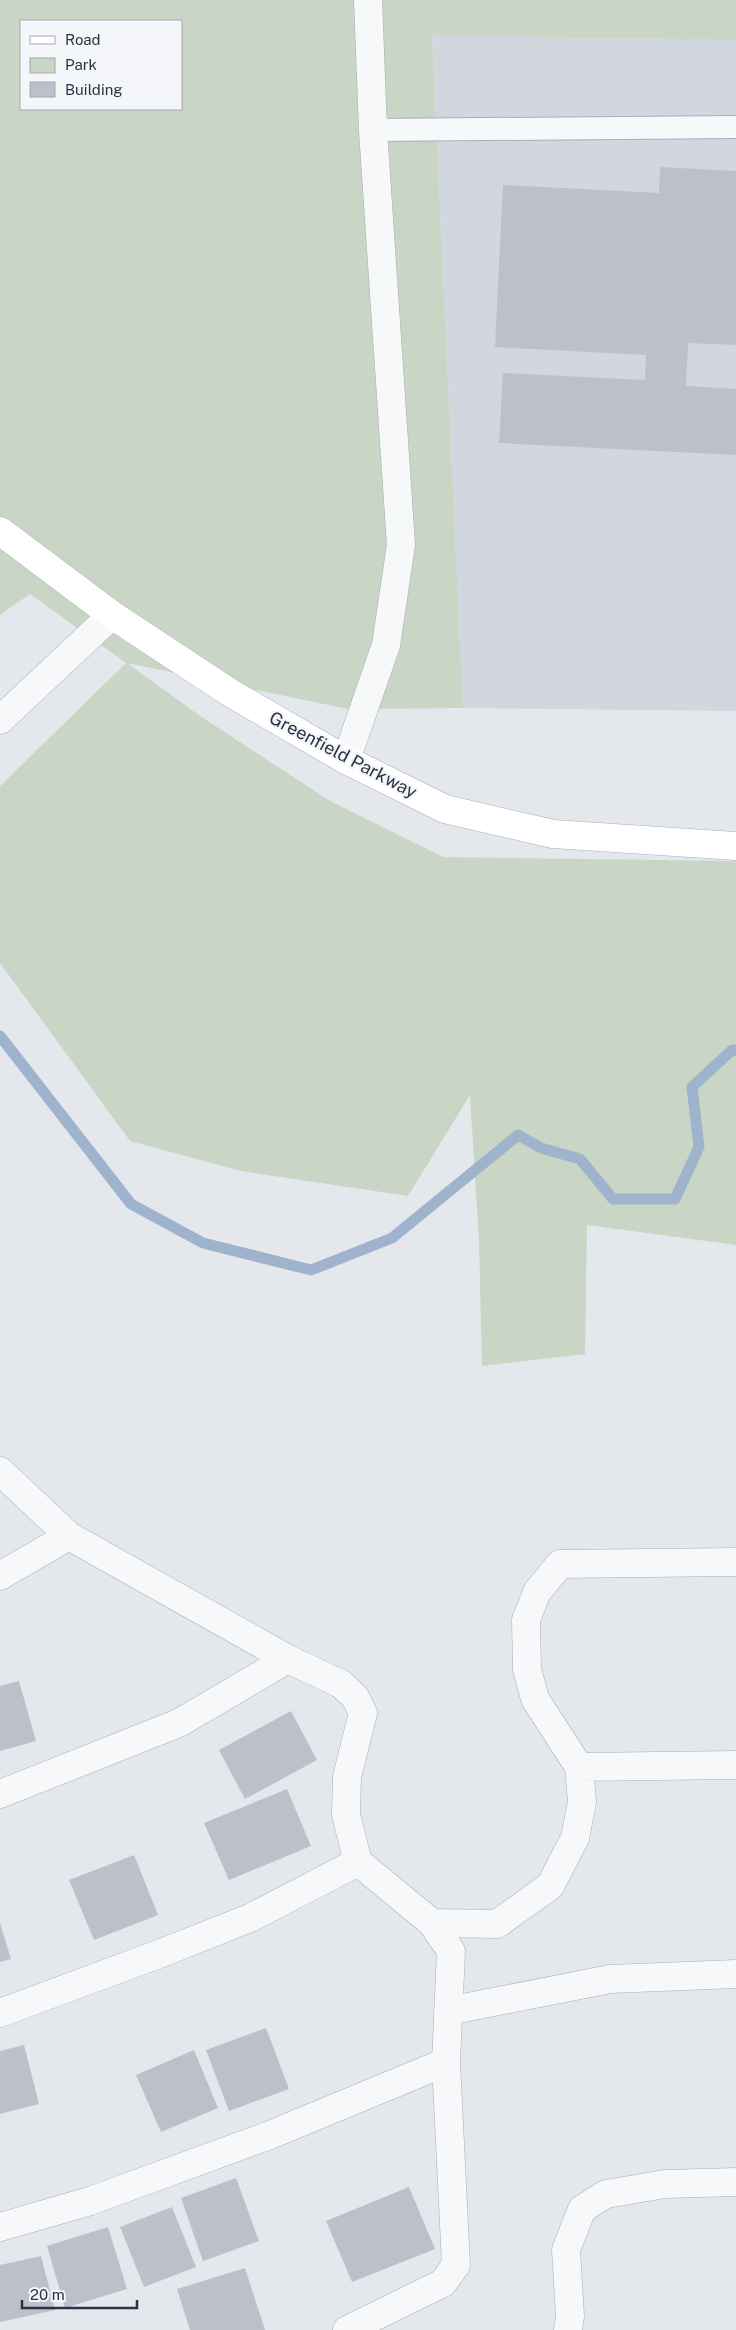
<svg xmlns="http://www.w3.org/2000/svg" width="736" height="2330" viewBox="0 0 736 2330" font-family="'Public Sans',sans-serif">
	<style>
		.built { fill: #d2d6de }
		.green { fill: #c9d6c5; fill-rule: evenodd }
		.lines { fill: none; stroke-linecap: round; stroke-linejoin: round }
		.stream { stroke: #9fb4cc; stroke-width: 11 }
		.building { fill: #bbc0ca }
		.service-casing { stroke: #a9aeb7; stroke-width: 24 }
		.minor-casing { stroke: #a9aeb7; stroke-width: 29 }
		.secondary-casing { stroke: #a9aeb7; stroke-width: 29 }
		.service { stroke: #f7f8fa; stroke-width: 22 }
		.minor { stroke: #f7f8fa; stroke-width: 28 }
		.secondary { stroke: #fff; stroke-width: 28 }
		.labels { text-anchor: middle; stroke-width: 4.5; stroke-linejoin: round; paint-order: stroke }
		.street-label { font-size: 18px; fill: #2b3445; stroke: #f4f6f9 }
	</style>
	<rect width="100%" height="100%" fill="#e4e7ec"/>
	<path class="built" d="M432,34L736,40V711L463,708Z"/>
	<path class="green" d="M0,0H736V40L432,35L463,708L348,709L127,663L200,716L330,801L443,857L736,861V1245L587,1225L585,1354L482,1366L479,1241L470,1095L408,1196L241,1171L130,1141L0,963V786L126,663L30,594L0,615ZM21,21H181V109H21Z"/>
	<g class="lines">
		<path class="stream" d="M0,1036L131,1204L203,1243L311,1270L392,1238L518,1135L541,1148L580,1159L613,1199H675L699,1147L692,1087L732,1050H736"/>
	</g>
	<path class="building" d="M660,167L736,171V345L688,343L686,386L736,389V455L499,443L503,373L645,380L646,355L495,347L503,185L659,193Z
		M19,1681L36,1741L0,1751V1686Z
		M291,1711L317,1760L245,1799L219,1750Z
		M287,1789L311,1846L229,1880L204,1823Z
		M134,1855L158,1915L94,1940L69,1880Z
		M0,1923L11,1959L0,1962Z
		M266,2028L289,2089L229,2111L206,2050Z
		M24,2045L39,2104L0,2114V2051Z
		M194,2050L218,2108L161,2132L136,2075Z
		M236,2178L259,2241L203,2261L181,2198Z
		M409,2187L435,2249L352,2282L326,2221Z
		M172,2207L196,2267L144,2287L120,2227Z
		M108,2227L127,2289L65,2308L47,2246Z
		M41,2256L55,2310L0,2322V2265Z
		M245,2268L265,2330H190L177,2289Z"/>
	<g class="lines">
		<g class="service-casing">
			<path id="service" d="M373,130L736,127"/>
		</g>
		<g class="minor-casing">
			<path id="minor" d="M0,720L112,615
				M346,760L386,645L401,545L373,130L368,0
				M0,1471L69,1536L288,1659L341,1684L355,1697L363,1713L347,1777L346,1815L358,1862L432,1923L451,1951L446,2062L456,2265L443,2283L347,2330
				M0,1576L69,1536
				M579,1767L736,1765
				M0,1794L179,1723L288,1659
				M432,1923L497,1924L550,1886L575,1838L582,1802L579,1767L535,1699L527,1669L526,1620L537,1592L560,1564L736,1562
				M448,2011L610,1979L736,1974
				M0,2013L159,1954L250,1918L358,1862
				M0,2227L90,2201L270,2135L446,2062
				M568,2330L570,2316L566,2250L582,2209L606,2194L665,2184L736,2182"/>
		</g>
		<g class="secondary-casing">
			<path id="secondary" d="M0,531L112,615L229,692L346,760L445,809L553,834L736,846"/>
		</g>
		<use href="#service" class="service"/>
		<use href="#minor" class="minor"/>
		<use href="#secondary" class="secondary"/>
	</g>
	<g class="labels">
		<g class="street-label">
			<text transform="translate(343 755) rotate(28)" y="6">Greenfield Parkway</text>
		</g>
	</g>
	<rect x="20" y="20" width="162" height="90" fill="#f4f6f9" stroke="#a4a8b1"/>
	<rect x="30" y="36" width="25" height="8" fill="#ffffff" stroke="#a4a8b1"/>
	<text x="65" y="45" font-size="15" fill="#2b3445">Road</text>
	<rect x="30" y="58" width="25" height="15" fill="#c9d6c5" stroke="#a4a8b1"/>
	<text x="65" y="70" font-size="15" fill="#2b3445">Park</text>
	<rect x="30" y="82" width="25" height="15" fill="#bbc0ca" stroke="#a4a8b1"/>
	<text x="65" y="95" font-size="15" fill="#2b3445">Building</text>
	<path d="M22 2300v8h115v-8" fill="none" stroke="#2b3445" stroke-width="2.5"/>
	<text x="30" y="2300" font-size="15" fill="#2b3445" stroke="#f4f6f9" stroke-width="4" paint-order="stroke">20 m</text>
</svg>
